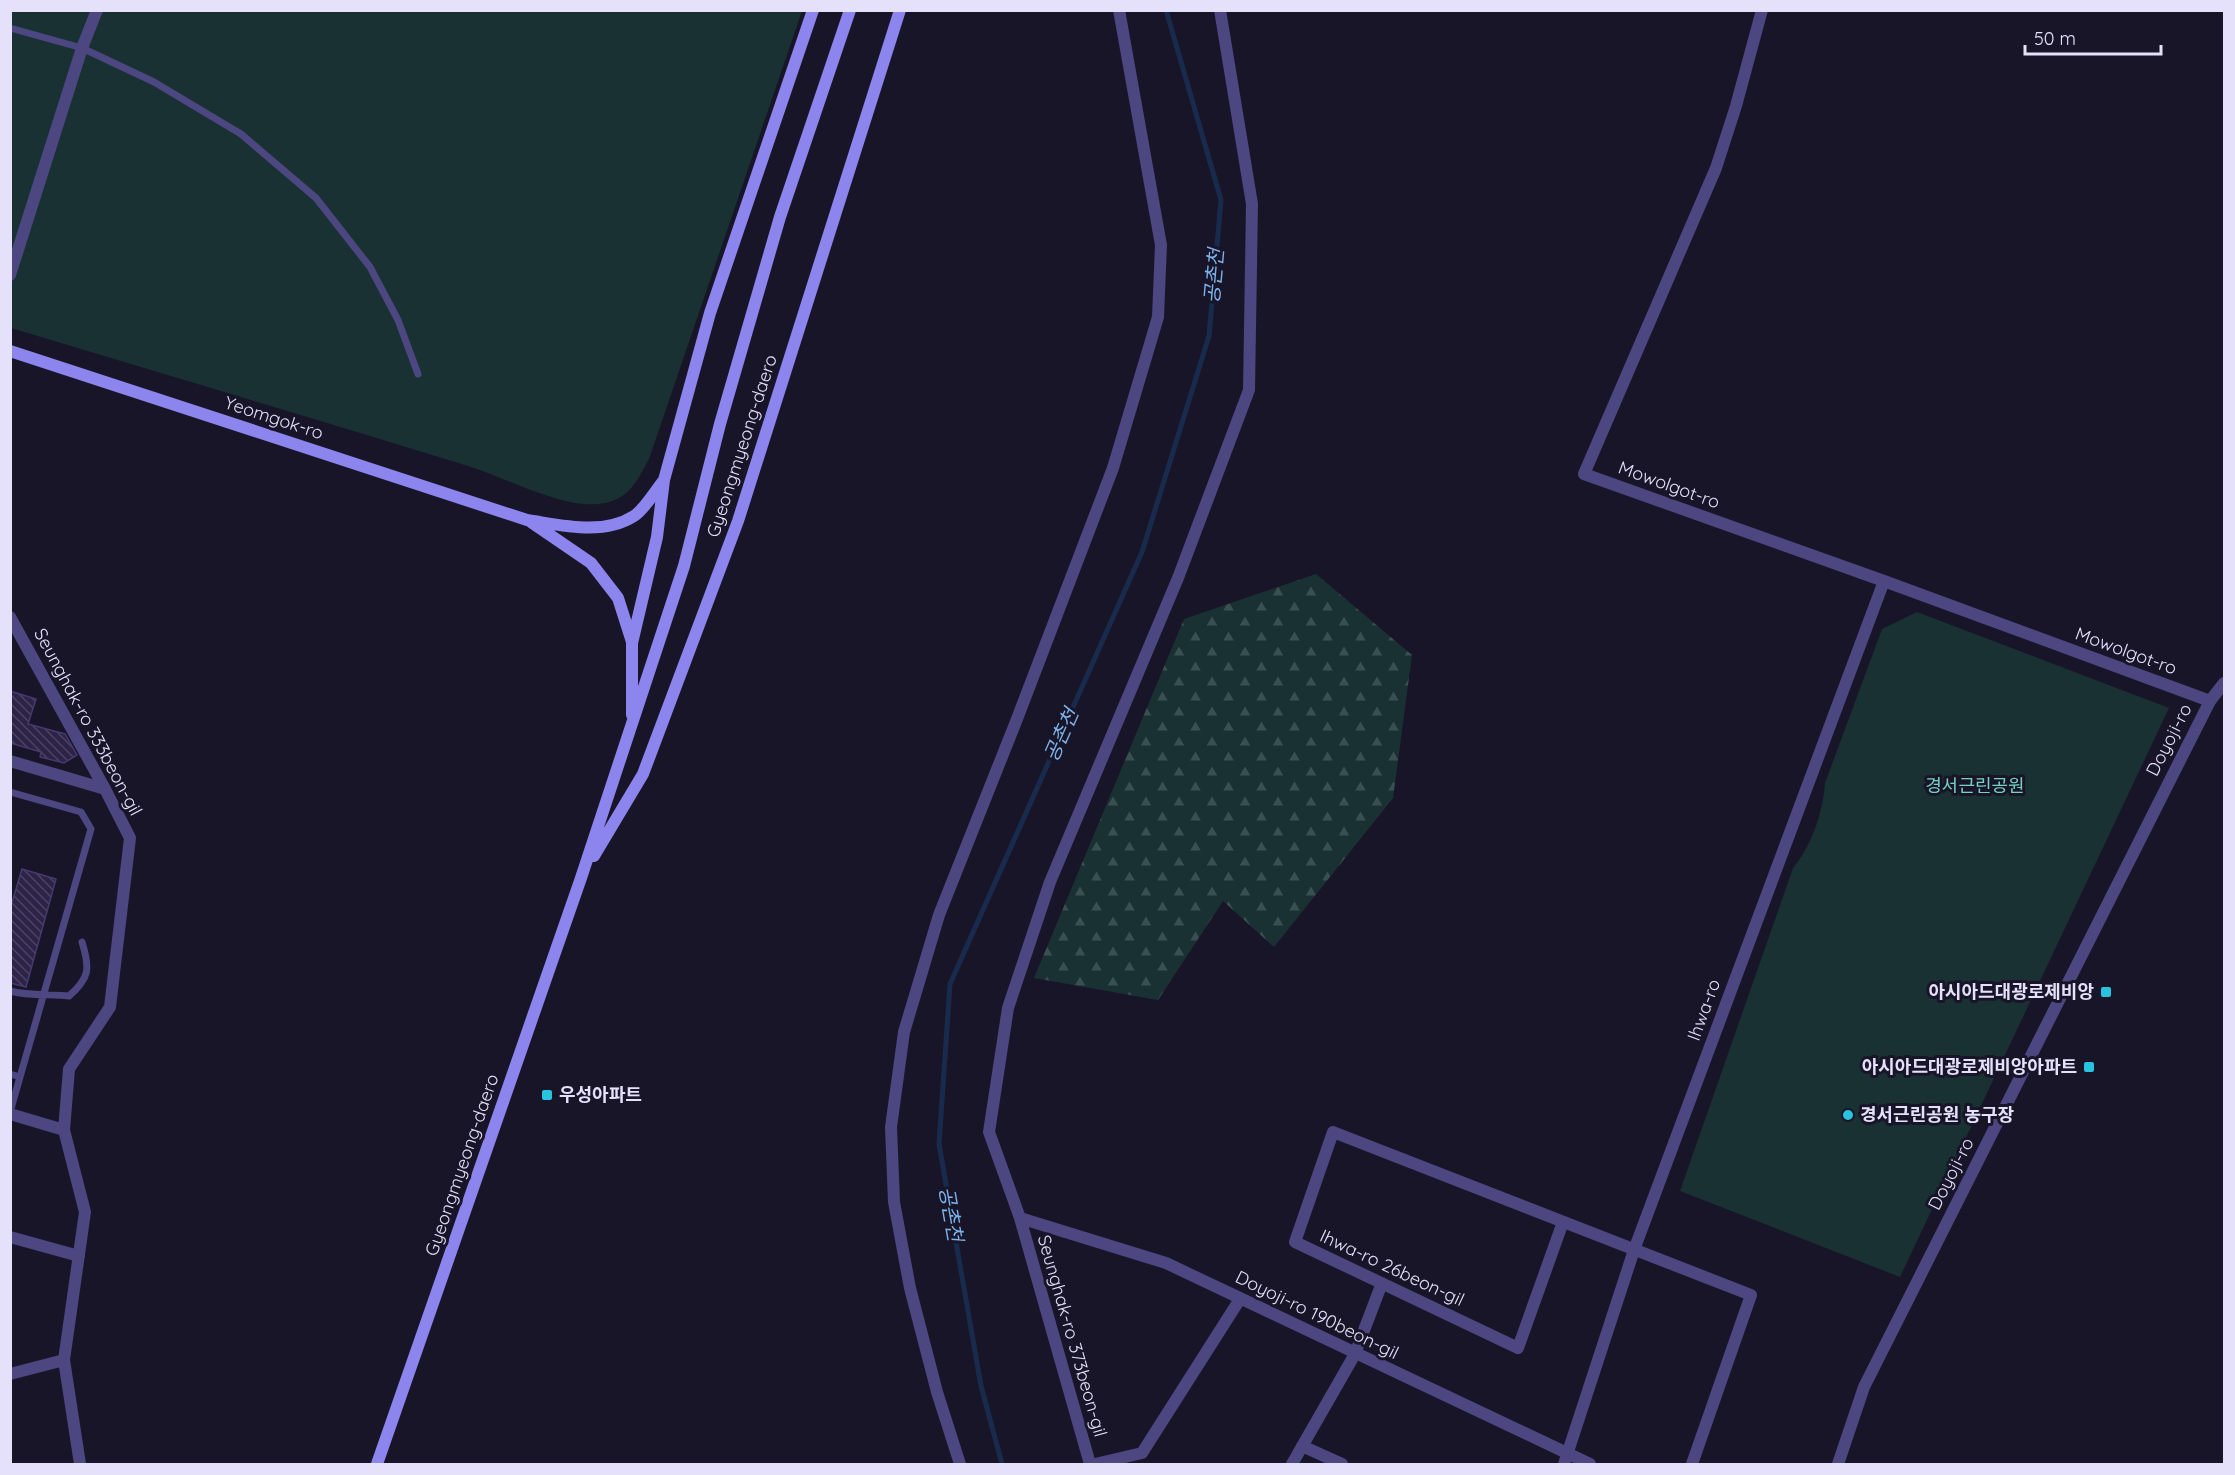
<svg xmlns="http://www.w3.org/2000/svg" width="2235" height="1475" viewBox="0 0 2235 1475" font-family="Quicksand,'Noto Sans KR',sans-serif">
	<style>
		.forest { fill: url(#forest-firs) }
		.park { fill: #193132 }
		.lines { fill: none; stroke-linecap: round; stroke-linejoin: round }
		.stream { stroke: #192b4d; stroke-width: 5 }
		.building { fill: url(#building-back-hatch); stroke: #463970; stroke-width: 1.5 }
		.service { stroke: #4c4681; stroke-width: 7 }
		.minor { stroke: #4c4681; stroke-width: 12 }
		.tertiary { stroke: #4c4681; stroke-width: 12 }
		.secondary { stroke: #8d85ee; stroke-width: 12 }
		.poi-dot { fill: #27c4e0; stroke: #191529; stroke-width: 2 }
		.labels { text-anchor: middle; stroke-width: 6; stroke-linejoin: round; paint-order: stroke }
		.street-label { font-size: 18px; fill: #e5e1fb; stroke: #191529 }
		.park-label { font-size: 18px; fill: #75d2c0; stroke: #191529 }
		.poi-label { font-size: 18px; font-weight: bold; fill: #e5e1fb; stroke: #191529; text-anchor: end }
		.water-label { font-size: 20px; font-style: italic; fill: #7db3ec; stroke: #191529 }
	</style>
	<defs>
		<pattern id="forest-firs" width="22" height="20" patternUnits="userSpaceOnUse" patternTransform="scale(1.5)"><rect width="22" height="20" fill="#193132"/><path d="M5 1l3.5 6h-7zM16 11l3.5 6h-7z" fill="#3a4f51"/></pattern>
		<pattern id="building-back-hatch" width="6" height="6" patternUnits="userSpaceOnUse" patternTransform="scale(1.5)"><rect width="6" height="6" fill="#2c2347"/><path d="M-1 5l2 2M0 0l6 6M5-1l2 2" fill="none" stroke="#4a4362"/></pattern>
	</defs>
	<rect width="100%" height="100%" fill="#191529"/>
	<path class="forest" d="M1316,574L1412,655L1393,798L1274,947L1223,901L1158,1000L1034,978L1184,619Z"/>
	<path class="park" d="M10,11H802L649,459C636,483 628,501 598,504C561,508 504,477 468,466C316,419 163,374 11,328Z
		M1917,612L2169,708L1900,1277L1680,1191L1793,868C1812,845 1823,812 1825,783L1882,629Z"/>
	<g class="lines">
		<path class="stream" d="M1002,1464L981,1386L939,1144L950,984L1142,552L1209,336L1221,200L1166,10"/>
	</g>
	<path class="building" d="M10,691L36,699L28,724L65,734L77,755L64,763L40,757L41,752L10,743Z
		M22,869L56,879L26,987L10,983V909Z"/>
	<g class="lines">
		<path class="service" d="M10,28L82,48L154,82L241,134L316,198L370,267L398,320L418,374
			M10,792L81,812L91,829L20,1077L10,1074
			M10,991C29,996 50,994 69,996C90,978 90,968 82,942
			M10,1112L20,1077"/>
		<path class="minor" d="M1762,10L1736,106L1716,168L1584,474L1884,581L2210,701
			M10,275L82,48L97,10
			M10,617L105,789L130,838L110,1007L69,1069L64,1130L85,1212L64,1360L80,1464
			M10,761L105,789
			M10,1114L64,1130
			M1020,1218L1166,1263L1590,1464
			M1563,1222L1518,1348L1295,1242L1333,1132L1751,1295L1692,1464
			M10,1237L79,1256
			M10,1374L64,1360
			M1302,1446L1342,1464
			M960,1464L937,1392L910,1288L894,1202L891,1127L904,1032L939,915L1017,719L1113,468L1158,317L1161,245L1119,10
			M1090,1464L1020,1218L989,1132L1008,1008L1050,882L1178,578L1249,390L1252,204L1220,10
			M1095,1464L1142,1453L1240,1299
			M1292,1464L1355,1354L1382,1283
			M1564,1464L1634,1250L1884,581"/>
		<path class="tertiary" d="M1838,1464L1864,1387L2210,701L2224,683"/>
		<path class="secondary" d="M10,351L527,520C561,525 603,536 634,516C645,509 655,491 664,480
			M531,522L591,563L618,598L632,642
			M632,715V643L657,537L664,480L710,313L813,10
			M594,856L643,774L738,521L900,10
			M377,1464L581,878L684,566L720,424L780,217L850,10"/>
	</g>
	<g class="poi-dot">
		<rect x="2100" y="986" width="12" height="12" rx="3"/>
		<rect x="2083" y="1061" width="12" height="12" rx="3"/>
		<rect x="541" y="1089" width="12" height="12" rx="3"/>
		<circle cx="1848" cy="1115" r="6"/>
	</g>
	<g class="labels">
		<g class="street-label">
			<text transform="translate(274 418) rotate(18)" y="6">Yeomgok-ro</text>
			<text transform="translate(742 446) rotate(-72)" y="6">Gyeongmyeong-daero</text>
			<text transform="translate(1669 485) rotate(20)" y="6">Mowolgot-ro</text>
			<text transform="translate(2126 651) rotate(20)" y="6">Mowolgot-ro</text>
			<text transform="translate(88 722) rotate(62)" y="6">Seunghak-ro 333beon-gil</text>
			<text transform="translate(2169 740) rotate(-63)" y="6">Doyoji-ro</text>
			<text transform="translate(1704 1010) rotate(-70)" y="6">Ihwa-ro</text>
			<text transform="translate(462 1165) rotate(-71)" y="6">Gyeongmyeong-daero</text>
			<text transform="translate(1951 1174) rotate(-63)" y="6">Doyoji-ro</text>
			<text transform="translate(1392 1268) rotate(25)" y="6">Ihwa-ro 26beon-gil</text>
			<text transform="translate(1317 1315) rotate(26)" y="6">Doyoji-ro 190beon-gil</text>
			<text transform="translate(1072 1336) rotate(74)" y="6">Seunghak-ro 373beon-gil</text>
		</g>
		<g class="park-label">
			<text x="1975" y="792">경서근린공원</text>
		</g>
		<g class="poi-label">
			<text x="2094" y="998">아시아드대광로제비앙</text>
			<text x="2077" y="1073">아시아드대광로제비앙아파트</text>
			<text x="559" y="1101" text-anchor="start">우성아파트</text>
			<text x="1860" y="1121" text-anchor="start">경서근린공원 농구장</text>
		</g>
		<g class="water-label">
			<text transform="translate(1214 276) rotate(-85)" y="7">공촌천</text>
			<text transform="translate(1061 735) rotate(-66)" y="7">공촌천</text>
			<text transform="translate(951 1214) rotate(80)" y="7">공촌천</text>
		</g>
	</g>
	<rect width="2235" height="1475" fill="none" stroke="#e5e1fb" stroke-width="24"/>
	<path d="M2025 45v9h136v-9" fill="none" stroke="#e5e1fb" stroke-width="3"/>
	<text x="2034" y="45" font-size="18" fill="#e5e1fb" stroke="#191529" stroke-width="4.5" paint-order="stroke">50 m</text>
</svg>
